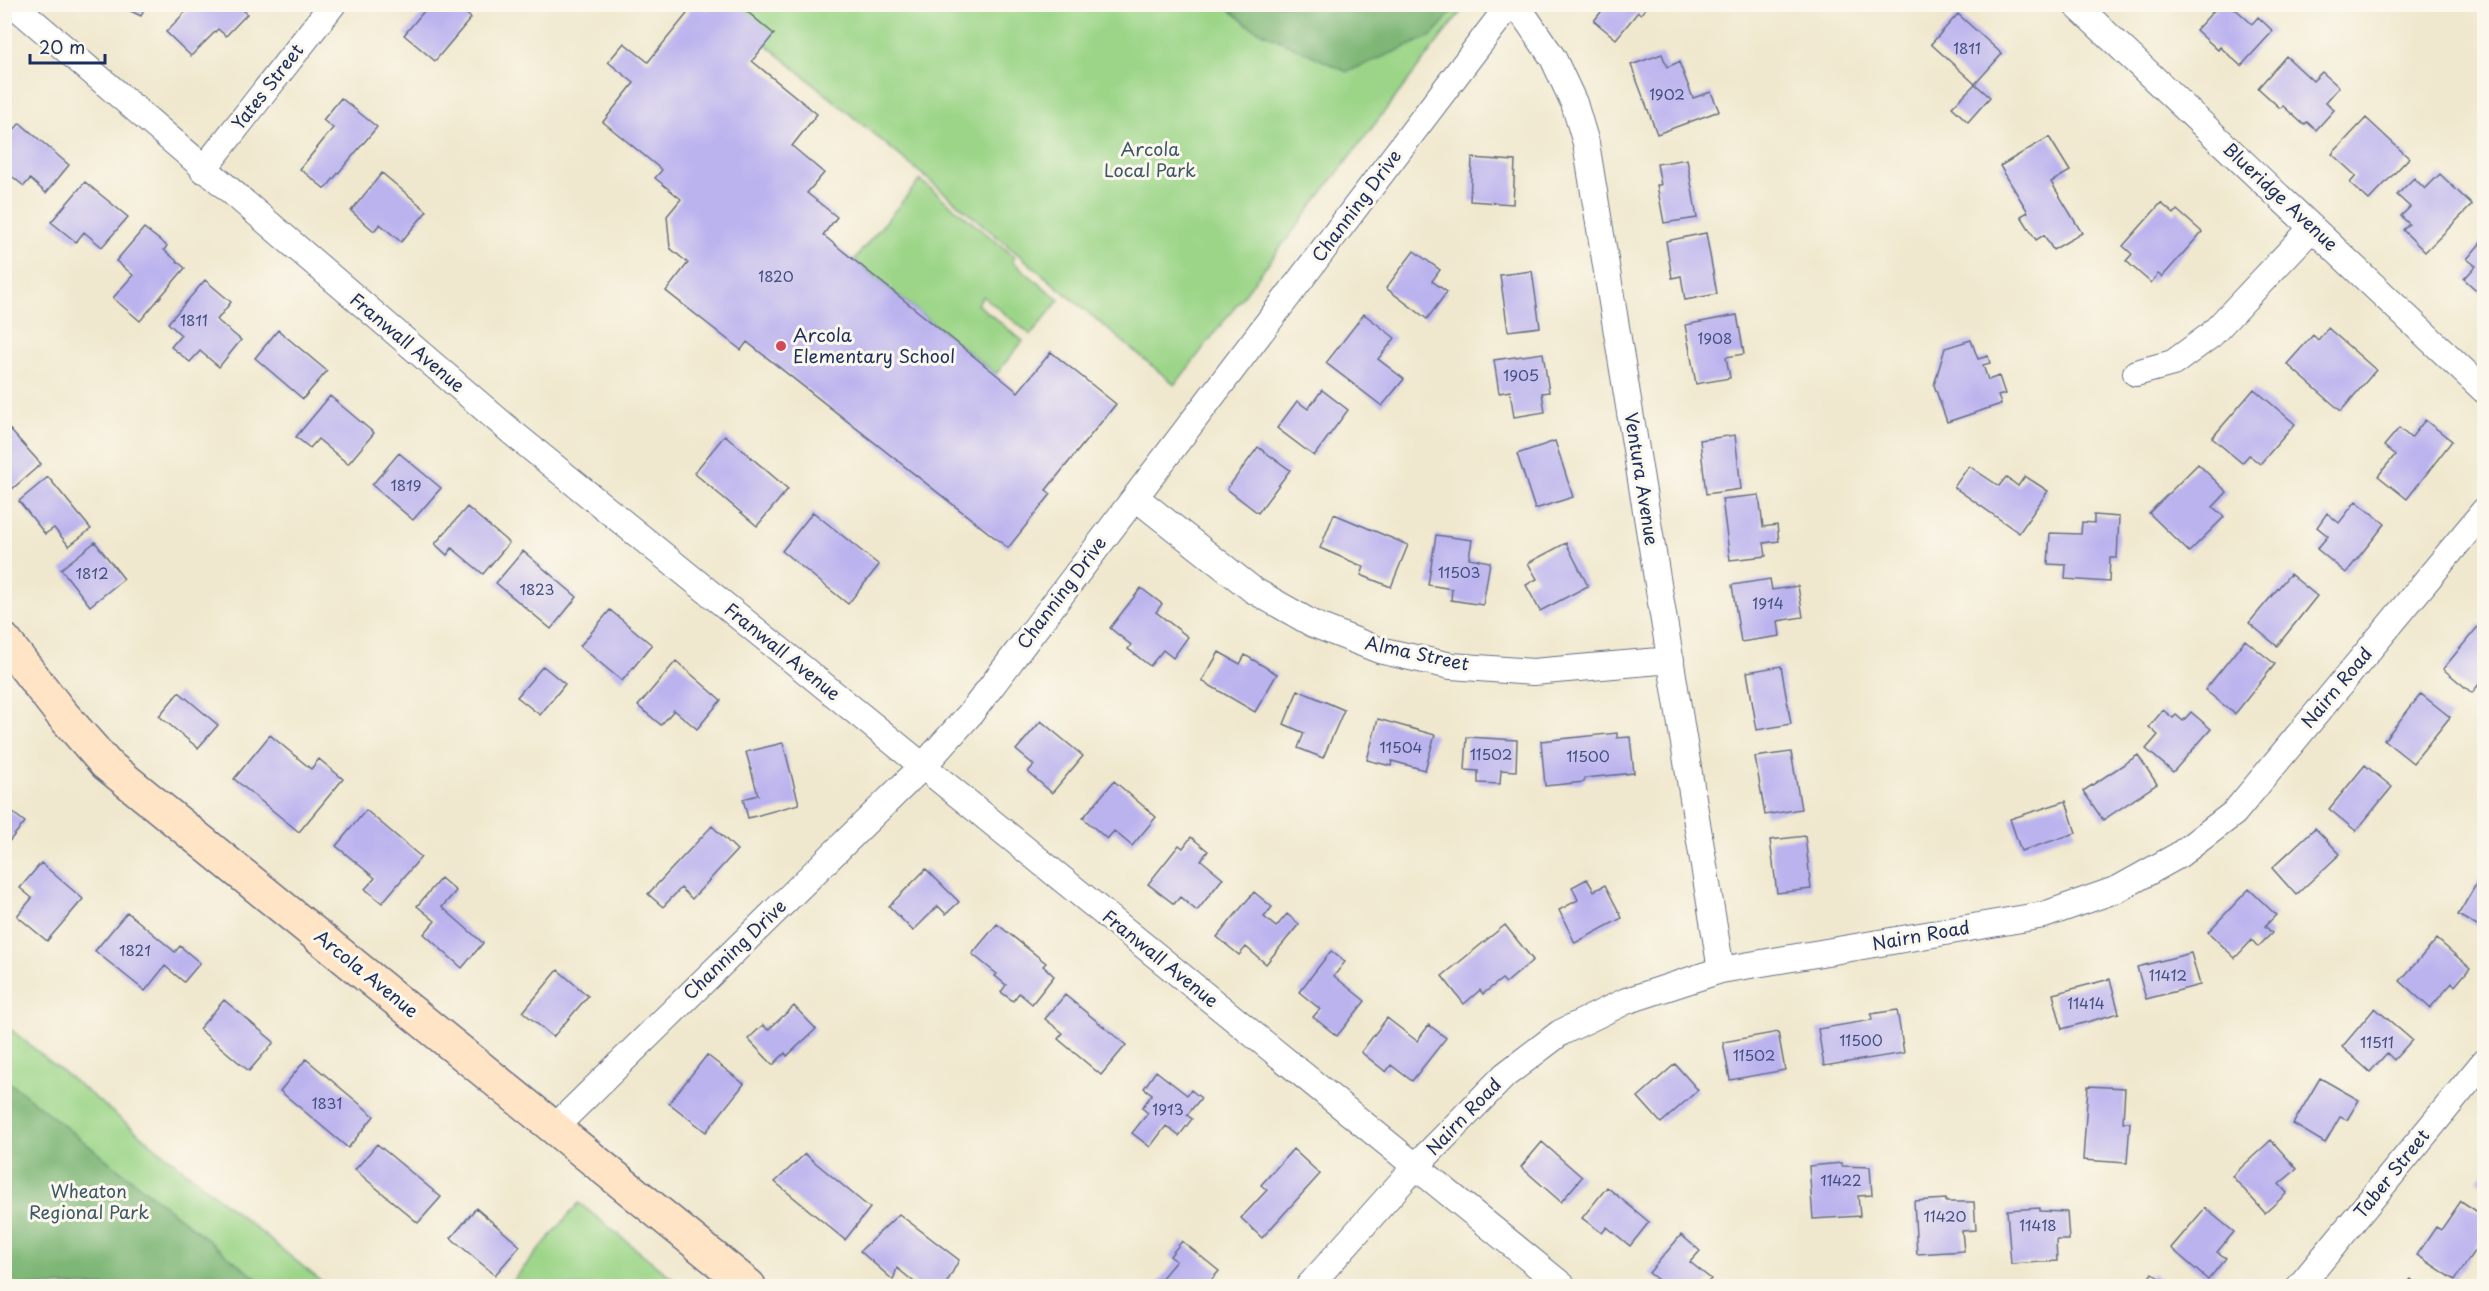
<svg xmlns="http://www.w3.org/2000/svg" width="2489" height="1291" viewBox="0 0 2489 1291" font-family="'Playpen Sans',sans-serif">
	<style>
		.green { fill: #9cd588; stroke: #5c8273; stroke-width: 1.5 }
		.forest { fill: #7db674; stroke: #4c7269; stroke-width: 1.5 }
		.building { fill: #bbb3ee }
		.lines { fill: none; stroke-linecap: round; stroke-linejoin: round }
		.street-casing { stroke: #667085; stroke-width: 28 }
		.secondary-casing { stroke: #667085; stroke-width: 36 }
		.street { stroke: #fff; stroke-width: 26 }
		.secondary { stroke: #ffe4c6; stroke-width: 33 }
		.poi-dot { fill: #d1495b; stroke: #fbf7ec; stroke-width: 2 }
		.labels { text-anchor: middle; stroke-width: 6; stroke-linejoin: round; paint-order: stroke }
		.number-label { font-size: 15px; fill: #435082 }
		.street-label { font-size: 18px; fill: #1b2f5e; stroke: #fbf7ec }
		.park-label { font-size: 18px; fill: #3b5868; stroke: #fbf7ec }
		.poi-label { font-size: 18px; fill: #1b2f5e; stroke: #fbf7ec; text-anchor: start }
	</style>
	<rect width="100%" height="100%" fill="#fbf7ec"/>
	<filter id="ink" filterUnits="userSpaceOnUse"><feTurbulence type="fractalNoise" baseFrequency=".0167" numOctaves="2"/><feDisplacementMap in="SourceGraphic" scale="12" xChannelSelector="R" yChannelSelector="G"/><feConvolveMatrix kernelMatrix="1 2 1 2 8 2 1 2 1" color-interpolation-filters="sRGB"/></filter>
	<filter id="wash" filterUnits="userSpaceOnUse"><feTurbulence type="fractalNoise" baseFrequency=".008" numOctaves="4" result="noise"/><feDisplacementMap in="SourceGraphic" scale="24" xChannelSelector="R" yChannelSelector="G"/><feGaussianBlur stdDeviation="1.35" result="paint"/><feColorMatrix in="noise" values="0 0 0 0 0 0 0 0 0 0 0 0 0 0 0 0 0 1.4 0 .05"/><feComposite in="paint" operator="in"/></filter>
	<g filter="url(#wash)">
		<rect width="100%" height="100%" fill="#f0e8ce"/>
		<path class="green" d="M719,5H1466L1175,385Z
			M920,180L1015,257L1012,261L1059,300L1031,335L983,296L977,304L1023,341L996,374L854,260Z
			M5,1025L327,1286H5Z
			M579,1203L682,1286H508Z"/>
		<path class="forest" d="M1224,5H1457L1432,36L1347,72L1251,27Z
			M5,1079L266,1286H5Z"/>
		<g id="blocks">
			<path class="building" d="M116,4H146L141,16Z
				M193,4H238L247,14L226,36L218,29L191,56L166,32Z
				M430,4H455L471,18L435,61L404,35Z
				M695,4H701L707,10L712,4H738L774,34L752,61L817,114L792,146L824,173L807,193L837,217L823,235L1018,392L1051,352L1116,404L1046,490L1051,494L1008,548L747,342L741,350L666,291L688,263L670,248L667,216L681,199L655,178L662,170L603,122L634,83L608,62L624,43L648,62Z
				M1607,4H1649L1641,14L1638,12L1616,39L1594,21Z
				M1906,4H1918L1912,10Z
				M1920,4H1936L1929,12Z
				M2220,4H2230L2252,24L2258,17L2273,31L2241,66L2220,47L2218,50L2196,30Z
				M1958,14L2002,54L1975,84L1931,44Z
				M1662,54L1667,67L1679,62L1693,98L1711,92L1719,111L1657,134L1631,65Z
				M2286,56L2313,81L2322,72L2339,87L2326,102L2334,110L2316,130L2307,122L2304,125L2283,106L2280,108L2258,88Z
				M1975,84L1990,97L1968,122L1952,107Z
				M341,98L377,127L325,189L300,169L333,128L323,120Z
				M2366,118L2409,158L2369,200L2350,183L2356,176L2332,154Z
				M20,123L69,165L46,193L30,179L24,186L4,170V141Z
				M2049,137L2070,171L2051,182L2082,233L2053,250L2044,235L2036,240L2021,216L2028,212L2000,166Z
				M1472,158L1515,161L1513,204L1470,201Z
				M1687,159L1697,218L1664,223L1657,185H1661L1657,164Z
				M382,173L427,211L401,242L380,224L374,231L351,211Z
				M2440,174L2472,205L2425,252L2403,230L2409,224L2401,216L2410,207L2397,195L2414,178L2425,189Z
				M85,182L128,217L102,247L84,232L76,242L51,222Z
				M2161,203L2174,214L2177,210L2202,232L2162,277L2158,274L2151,283L2126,261L2132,254L2123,246Z
				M144,228L167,246L164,250L185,268L140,321L113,298L133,275L116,261Z
				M1706,233L1717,294L1685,300L1681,276L1672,278L1666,241Z
				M2484,239V297L2464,279L2476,266L2467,259Z
				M1414,251L1440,270L1432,281L1447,292L1427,319L1386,288Z
				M1532,271L1540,327L1508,331L1500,275Z
				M205,280L231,302L217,320L241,340L219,367L200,351L190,362L171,347L181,335L168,323Z
				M1364,314L1395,338L1378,359L1404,379L1382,406L1326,363Z
				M1737,315L1744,354L1726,357L1730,378L1696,384L1685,325Z
				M2328,328L2376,370L2341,411L2287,364L2313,335L2318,340Z
				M278,330L327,371L303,399L255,358Z
				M1971,340L1978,359L1988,356L1990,363L1983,365L1988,380L1999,376L2005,394L1998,396L2001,404L1947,422L1934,385L1945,348Z
				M1543,353L1549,392L1542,393L1545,412L1514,417L1510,391L1499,393L1494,360Z
				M2254,389L2295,424L2260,464L2249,455L2242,463L2212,438Z
				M1322,390L1348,410L1314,456L1277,428L1297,401L1308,409Z
				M330,396L374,433L348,464L318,439L310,448L296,437Z
				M2425,420L2452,441L2407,499L2378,476L2395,455L2384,446L2399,428L2411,438Z
				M4,423L41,464L4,496Z
				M725,435L788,489L757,526L694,473Z
				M1735,435L1741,489L1706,494L1700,440Z
				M1555,441L1573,497L1535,509L1517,454Z
				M1258,447L1290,470L1258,513L1227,489Z
				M399,453L441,488L413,520L372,485Z
				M2198,464L2227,492L2213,507L2224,517L2189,552L2149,513Z
				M1969,466L1999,486L2006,477L2018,486L2025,476L2048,491L2019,533L1954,487Z
				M48,477L91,529L69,546L54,528L45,534L19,501Z
				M1759,495L1763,527L1777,525L1779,541L1764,543L1766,556L1730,560L1722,499Z
				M2356,501L2385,524L2346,573L2317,549L2328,536L2317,527L2327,513L2339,523Z
				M467,507L509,543L483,574L452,548L447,555L435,544Z
				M813,512L879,565L848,604L782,551Z
				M1334,514L1408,545L1391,587L1361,575L1364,567L1320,548Z
				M2094,515L2119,517L2117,558H2110L2109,582L2065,579L2066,565L2048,564L2050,533L2081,534L2082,522L2094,523Z
				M1436,535L1472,540L1469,558L1490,562L1483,605L1451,600L1452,589L1428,585Z
				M95,542L124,579L90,606L61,569Z
				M1566,543L1588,586L1540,611L1526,585L1537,579L1528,563Z
				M523,551L577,597L551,629L496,583Z
				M2290,574L2317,596L2277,646L2249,623Z
				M1770,579L1772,590L1798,586L1803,617L1778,621L1780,636L1741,642L1732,585Z
				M1141,588L1162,604L1156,612L1188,637L1173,658L1163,650L1150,666L1128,649L1131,645L1110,628Z
				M610,610L652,645L622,681L580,646Z
				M2480,624L2484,628V678L2472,693L2443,669Z
				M2245,640L2275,664L2235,714L2205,690Z
				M1219,652L1240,664L1245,655L1277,674L1255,712L1202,681Z
				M676,661L721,700L697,729L674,710L661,725L638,706Z
				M543,666L565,684L540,715L517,697Z
				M1781,666L1791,724L1757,730L1747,672Z
				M1298,690L1344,710L1323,758L1298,748L1304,733L1284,724Z
				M179,692L218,725L198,748L159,716Z
				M2421,694L2450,717L2413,763L2384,740Z
				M2163,710L2173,718L2176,715L2183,721L2191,712L2211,729L2173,772L2146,749L2158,735L2149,727Z
				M1378,719L1435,735L1425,770L1392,761L1391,766L1367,760Z
				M1041,721L1083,756L1052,793L1028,772L1034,765L1016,750Z
				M1617,733V738L1630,737L1634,773L1585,778L1584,782L1545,786L1541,741Z
				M270,735L311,769L319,759L343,779L299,832L234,779Z
				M1467,737L1517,740L1516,771L1501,770L1500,784L1478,783V771L1465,770Z
				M783,743L799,804L748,818L743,799L758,795L746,752Z
				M1791,752L1801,809L1765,815L1755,757Z
				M2138,755L2157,784L2103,820L2083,791Z
				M2365,765L2392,787L2356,831L2329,809Z
				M1114,781L1156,817L1132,846L1114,831L1107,839L1083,818Z
				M2066,801L2076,833L2021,851L2010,819Z
				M4,806L25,822L6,845L4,844Z
				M366,810L421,857L382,903L365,889L375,878L336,846Z
				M712,826L737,850L692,899L681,888L663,907L648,894Z
				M2315,828L2340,854L2296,895L2272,868Z
				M1805,836L1811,889L1777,893L1770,840Z
				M1191,837L1208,851L1201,860L1223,878L1197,911L1180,897L1174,904L1148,884L1179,845L1183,848Z
				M41,863L83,899L47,941L17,916L32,898L20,888Z
				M926,869L959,902L946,914L938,906L913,931L889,906Z
				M2484,871V930L2458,915Z
				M441,878L456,891L442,907L483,943L462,968L424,934L435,921L417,906Z
				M1587,879L1594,891L1605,885L1622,918L1575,943L1559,910L1578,900L1572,887Z
				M2249,889L2276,915L2265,926L2272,933L2258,947L2252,940L2235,958L2208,932Z
				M1254,892L1272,907L1264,917L1276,927L1287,914L1299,924L1266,964L1246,947L1239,955L1217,937Z
				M127,912L175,952L180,946L200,963L184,982L165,966L145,991L95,951Z
				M997,924L1046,963L1043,966L1054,976L1032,1004L1019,993L1013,1001L1001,992L1006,985L995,976L997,974L972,954Z
				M1505,925L1533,960L1506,983L1502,979L1483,994L1480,990L1464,1004L1442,976Z
				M2437,939L2470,968L2455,986L2452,983L2430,1008L2400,981Z
				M1331,951L1345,962L1334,976L1365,1001L1337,1036L1313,1017L1320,1009L1299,992Z
				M2191,953L2200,985L2146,999L2137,967Z
				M558,970L588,996L553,1037L523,1012Z
				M2110,979L2119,1013L2062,1029L2053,994Z
				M1065,995L1126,1045L1101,1075L1058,1039L1063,1033L1045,1019Z
				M224,1000L274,1042L249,1071L199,1029Z
				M794,1006L816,1029L787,1056L785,1053L773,1065L748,1039L763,1025L768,1030Z
				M2375,1008L2412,1040L2394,1060L2387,1053L2370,1072L2342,1047Z
				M1897,1010L1904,1053L1824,1066L1818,1029L1872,1020L1871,1014Z
				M1387,1018L1417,1041L1429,1025L1446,1038L1412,1081L1391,1065L1386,1072L1361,1052Z
				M1778,1032L1785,1070L1730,1080L1723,1042Z
				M707,1055L744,1084L706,1132L669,1103Z
				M306,1059L374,1116L348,1148L280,1091Z
				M1675,1064L1698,1090L1661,1123L1638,1097Z
				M1156,1071L1187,1095L1191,1090L1201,1098L1187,1115L1192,1119L1179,1136L1166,1126L1150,1147L1132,1133L1148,1113L1142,1108L1152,1094L1144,1088Z
				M2320,1078L2359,1100L2347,1120L2340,1117L2325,1143L2293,1124Z
				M2088,1086L2125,1088L2123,1122H2130L2127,1163L2083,1160Z
				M2271,1140L2297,1169L2279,1184L2287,1193L2265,1213L2232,1176Z
				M1542,1142L1582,1177L1561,1202L1521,1167Z
				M377,1144L441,1197L418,1223L355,1170Z
				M1293,1149L1320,1174L1262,1238L1241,1218L1267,1190L1261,1185Z
				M805,1154L870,1208L845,1240L775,1182Z
				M1842,1163V1166L1870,1167L1872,1195L1858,1196L1860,1216L1813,1219L1809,1166Z
				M2484,1170V1186L2477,1180Z
				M1607,1187L1649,1222L1630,1246L1607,1227L1602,1233L1582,1218Z
				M1946,1199V1202H1974L1976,1230L1962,1231L1964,1251L1917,1254L1914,1201Z
				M2461,1201L2484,1216L2481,1224L2484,1226V1236L2455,1280L2417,1255L2436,1227L2441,1230Z
				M476,1208L520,1246L495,1275L451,1238Z
				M2040,1208V1211L2067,1212L2069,1240H2056L2057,1261L2011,1264L2007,1210Z
				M2205,1208L2234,1232L2217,1252L2226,1258L2208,1280L2171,1248Z
				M899,1214L959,1260L945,1286H919L897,1268L893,1280L860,1251Z
				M1681,1235L1700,1251L1690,1262L1711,1279L1704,1286H1666L1649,1273Z
				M1182,1241L1219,1271L1206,1286H1155L1176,1261L1170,1256Z
				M2152,1273L2171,1286H2143Z
				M2411,1279L2418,1286H2404Z"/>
		</g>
	</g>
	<g filter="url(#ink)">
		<use href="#blocks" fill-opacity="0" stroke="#667085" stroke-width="1.5"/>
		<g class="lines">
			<g class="street-casing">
				<path id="street" d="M13,4L514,434L1563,1286
					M1516,4L1553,58L1574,103L1586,143L1721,970
					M2075,4L2484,390
					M203,170L333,4
					M2136,373L2173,363L2211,335L2312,228
					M1135,497L1253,590L1313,624L1379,650L1451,666L1533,672L1671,660
					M554,1128L923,766L971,713L1510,4
					M1309,1286L1416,1166L1505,1075L1560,1033L1626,1001L1721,970L2044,915L2118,889L2179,855L2234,813L2484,511
					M2300,1286L2484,1062"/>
			</g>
			<g class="secondary-casing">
				<path id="secondary" d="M4,640L61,713L106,764L749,1286"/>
			</g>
			<use href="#street" class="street"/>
			<use href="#secondary" class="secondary"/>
		</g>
	</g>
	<circle class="poi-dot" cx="781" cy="346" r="6"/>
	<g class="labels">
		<g class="number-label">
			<text x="1967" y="54">1811</text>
			<text x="1667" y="100">1902</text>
			<text x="776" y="282">1820</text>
			<text x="194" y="326">1811</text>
			<text x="1715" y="344">1908</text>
			<text x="1521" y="381">1905</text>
			<text x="406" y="491">1819</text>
			<text x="1459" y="578">11503</text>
			<text x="92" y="579">1812</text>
			<text x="537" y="595">1823</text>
			<text x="1768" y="609">1914</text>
			<text x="1401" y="753">11504</text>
			<text x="1491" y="760">11502</text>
			<text x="1588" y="762">11500</text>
			<text x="135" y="956">1821</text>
			<text x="2168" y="981">11412</text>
			<text x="2086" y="1009">11414</text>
			<text x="1861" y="1046">11500</text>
			<text x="2377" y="1048">11511</text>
			<text x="1754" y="1061">11502</text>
			<text x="327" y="1109">1831</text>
			<text x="1168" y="1115">1913</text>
			<text x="1841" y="1186">11422</text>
			<text x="1945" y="1222">11420</text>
			<text x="2038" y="1231">11418</text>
		</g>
		<g class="street-label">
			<text transform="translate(268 87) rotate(-52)" y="6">Yates Street</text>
			<text transform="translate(2280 197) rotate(43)" y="6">Blueridge Avenue</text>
			<text transform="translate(1357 206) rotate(-53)" y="6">Channing Drive</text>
			<text transform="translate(407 343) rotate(40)" y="6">Franwall Avenue</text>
			<text transform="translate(1641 479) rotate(81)" y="6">Ventura Avenue</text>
			<text transform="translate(1062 593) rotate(-53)" y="6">Channing Drive</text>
			<text transform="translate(782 652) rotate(39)" y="6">Franwall Avenue</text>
			<text transform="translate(1417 654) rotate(12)" y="6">Alma Street</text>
			<text transform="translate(2337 688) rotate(-50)" y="6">Nairn Road</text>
			<text transform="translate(1921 936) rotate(-10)" y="6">Nairn Road</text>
			<text transform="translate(735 950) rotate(-44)" y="6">Channing Drive</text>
			<text transform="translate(1160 959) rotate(39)" y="6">Franwall Avenue</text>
			<text transform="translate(366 974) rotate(39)" y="6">Arcola Avenue</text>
			<text transform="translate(1464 1117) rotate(-46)" y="6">Nairn Road</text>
			<text transform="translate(2392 1174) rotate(-51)" y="6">Taber Street</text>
		</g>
		<g class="park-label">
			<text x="1150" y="156">Arcola<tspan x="1150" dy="21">Local Park</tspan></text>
			<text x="89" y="1198">Wheaton<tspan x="89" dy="21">Regional Park</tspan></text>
		</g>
		<g class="poi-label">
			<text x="793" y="342">Arcola<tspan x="793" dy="21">Elementary School</tspan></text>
		</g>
	</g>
	<rect width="2489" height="1291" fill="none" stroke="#fbf7ec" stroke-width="24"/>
	<path d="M30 54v9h75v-9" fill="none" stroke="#1b2f5e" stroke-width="3"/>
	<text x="39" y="54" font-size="18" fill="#1b2f5e" stroke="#fbf7ec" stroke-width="4.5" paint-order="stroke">20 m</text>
</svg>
